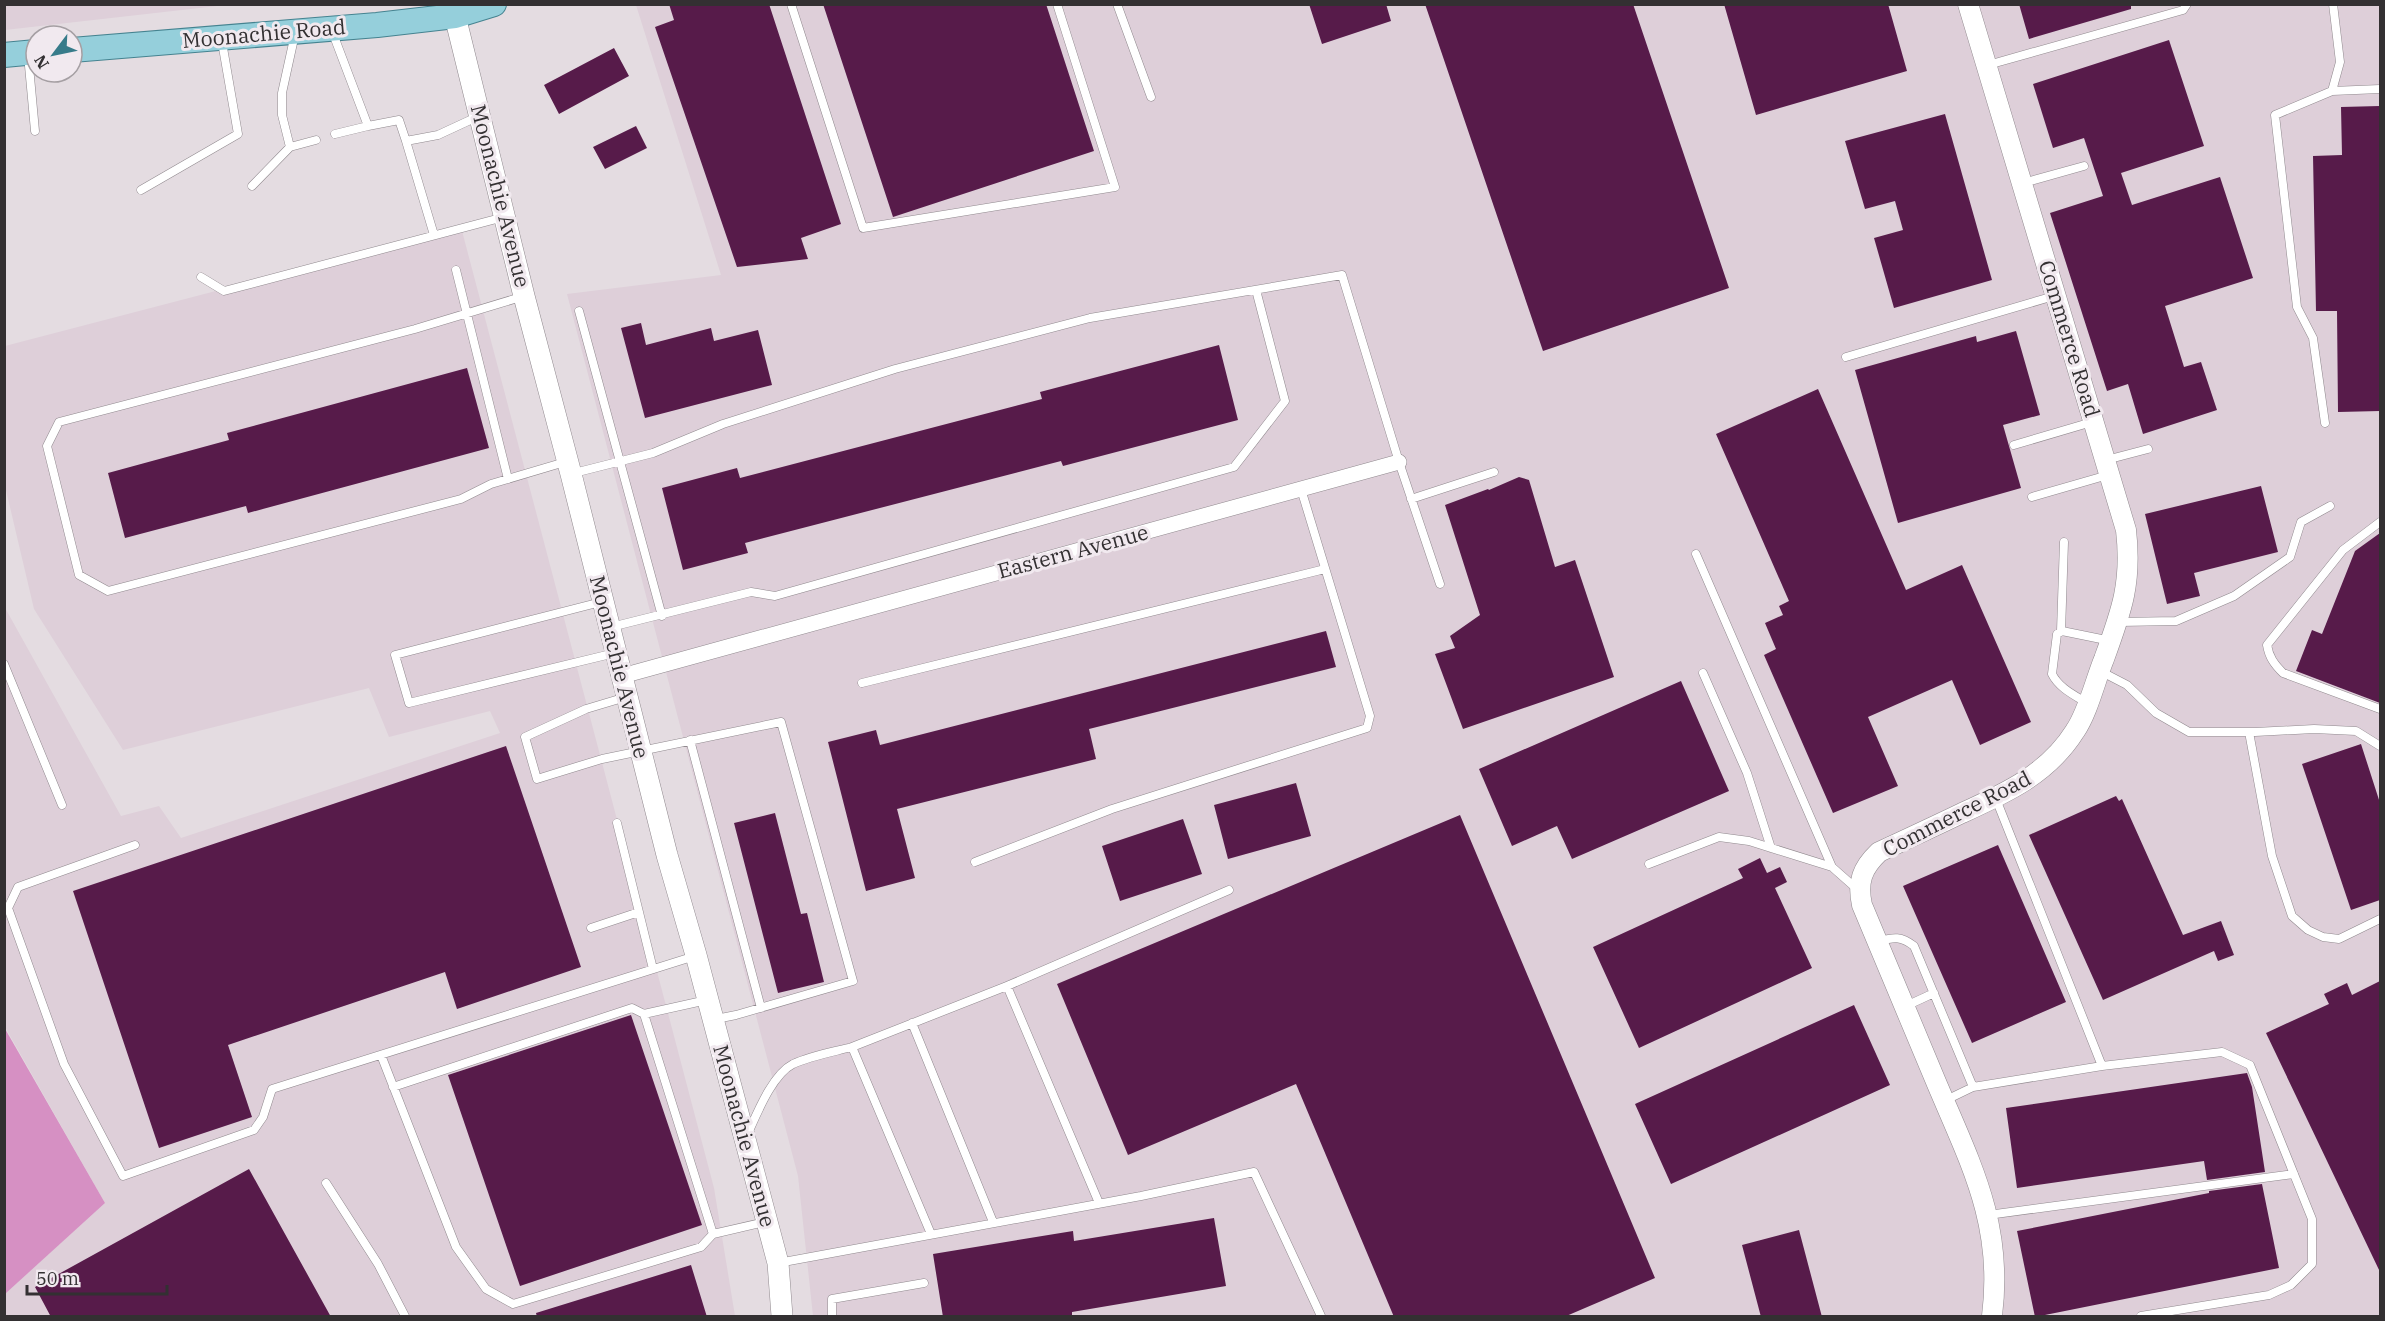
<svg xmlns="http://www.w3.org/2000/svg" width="2385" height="1321" viewBox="0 0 2385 1321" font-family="'IBM Plex Serif',serif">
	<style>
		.built { fill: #decfd9 }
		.forest { fill: #d690c3 }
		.building { fill: #571b4a }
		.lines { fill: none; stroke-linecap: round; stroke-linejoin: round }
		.service-casing { stroke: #90898e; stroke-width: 9 }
		.minor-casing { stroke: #90898e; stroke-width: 16 }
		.tertiary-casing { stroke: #90898e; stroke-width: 21 }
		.secondary-casing { stroke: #90898e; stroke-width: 22 }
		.primary-casing { stroke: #458390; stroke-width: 26 }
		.service { stroke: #fff; stroke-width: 8 }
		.minor { stroke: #fff; stroke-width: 15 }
		.tertiary { stroke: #fff; stroke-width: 20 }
		.secondary { stroke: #fff; stroke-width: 21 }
		.primary { stroke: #95cfdb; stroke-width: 24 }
		.labels { text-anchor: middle; stroke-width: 6; stroke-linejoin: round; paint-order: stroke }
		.street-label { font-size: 21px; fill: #333032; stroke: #f1e9ef }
	</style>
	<rect width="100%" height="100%" fill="#e4dce1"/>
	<path class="built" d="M5,4H226V5L5,30Z
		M636,5H2380V1316H813L798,1176L567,294L721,275Z
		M461,227L714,1188L735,1316H5V1294L105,1203L5,1027L4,606L121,816L159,806L181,838L500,733L490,711L389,737L369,688L123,750L34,609L5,486V346Z"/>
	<path class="forest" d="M4,1027L105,1203L5,1294H4Z"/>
	<path class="building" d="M669,4H769L841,224L801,238L808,259L737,267L655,27L674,20Z
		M823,4H1046L1094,151L893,217Z
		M1309,4H1386L1391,21L1322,44Z
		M1425,4H1633L1729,288L1543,351Z
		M1724,4H1888L1907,71L1756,115Z
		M2019,4H2131V9L2029,39Z
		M2169,40L2204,146L2121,173L2132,205L2220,177L2253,278L2165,306L2184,367L2201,362L2217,410L2143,434L2128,384L2107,391L2050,213L2103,196L2084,138L2053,148L2033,84Z
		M614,48L629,76L559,114L544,85Z
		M2380,106V411L2338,412L2337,311H2316L2313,156L2342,155L2341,107Z
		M1945,114L1992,280L1894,308L1874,238L1903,230L1895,201L1865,209L1845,141Z
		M636,126L647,148L605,169L593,147Z
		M641,323L646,345L711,328L714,341L758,330L772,385L645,418L621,328Z
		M2016,331L2040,415L2003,425L2021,488L1898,523L1855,370L1976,336L1977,342Z
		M1219,345L1238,420L1063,466L1061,461L745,543L748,553L683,570L662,488L737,468L740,478L1042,399L1040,392Z
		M467,368L489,448L248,513L246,506L125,538L108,473L229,440L227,433Z
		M1818,389L1906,590L1962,565L2031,722L1980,745L1952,680L1868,717L1898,786L1833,813L1764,655L1776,649L1765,623L1783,615L1779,606L1789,601L1716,434Z
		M1519,477L1529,480L1555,567L1575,560L1614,677L1463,729L1435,654L1455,648L1450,636L1480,615L1445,505L1488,489L1489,490Z
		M2261,486L2278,552L2194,573L2200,596L2167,604L2145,514Z
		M2380,533V703L2296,671L2312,630L2322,634L2355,551Z
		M1326,631L1336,667L1089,729L1096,759L897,809L915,878L866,891L828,742L876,730L880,745Z
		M1681,681L1729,791L1572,859L1557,826L1512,846L1479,769Z
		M2361,744L2380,803V900L2351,910L2302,764Z
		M506,746L581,967L457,1009L445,972L228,1045L252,1117L159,1148L73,891Z
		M1296,783L1311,836L1228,859L1214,805Z
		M2116,796L2119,801L2122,799L2183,935L2221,921L2234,955L2218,961L2214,951L2103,1000L2029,835Z
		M775,813L801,914L807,913L824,982L778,993L734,823Z
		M1460,815L1655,1278L1564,1317H1394L1296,1084L1128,1155L1057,984Z
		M1183,819L1202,874L1120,901L1102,846Z
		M1998,845L2066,1002L1972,1043L1903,886Z
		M1760,858L1767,873L1780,867L1787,882L1775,888L1812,968L1639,1048L1593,947L1743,878L1738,869Z
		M2380,981V1272L2266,1033L2329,1004L2324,994L2347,983L2352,995Z
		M1854,1005L1890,1085L1671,1184L1635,1104Z
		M631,1015L702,1225L520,1286L448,1075Z
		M2247,1073L2252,1087L2265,1172L2207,1180L2204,1161L2017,1188L2006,1108Z
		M249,1169L331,1317H51L35,1287Z
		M2262,1184L2279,1268L2035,1317L2017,1231L2209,1193V1191Z
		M1214,1218L1226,1286L1072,1312V1317H943L933,1254L1073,1231L1074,1241Z
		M1799,1230L1822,1317H1761L1742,1245Z
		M691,1265L707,1317H537L536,1313Z"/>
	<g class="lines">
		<g class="service-casing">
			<path id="service" d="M791,4L863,228L1115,187L1057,4
				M1117,4L1151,97
				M332,31L368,126L399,120L406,141L438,135L479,116
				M28,55L35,131
				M1988,65L2183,10L2187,4
				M2332,91L2380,89
				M335,134L368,126
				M406,141L434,235
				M290,147L282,115V93L295,34
				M2023,183L2084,166
				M252,186L290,147L316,140
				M141,190L238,134L222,42
				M456,270L508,479
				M201,277L224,291L504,217
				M521,297L415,329L59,422L47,446L79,575L108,591L461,499L491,484L565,462
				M579,311L662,616
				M1846,357L2054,296
				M2325,423L2313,338L2297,307L2275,115L2332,91L2340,62L2333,4
				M2014,445L2092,422
				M2106,460L2148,449
				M574,473L653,453L723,424L895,369L1090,318L1342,275L1399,462L1440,584
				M2032,497L2108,475
				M1411,499L1494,472
				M2380,522L2343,550L2267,645C2269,657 2274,664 2283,673L2380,709
				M1696,554L1832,867L1858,890
				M601,602L395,655L409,703L615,653
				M2119,622L2176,621L2234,596L2290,557L2301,522L2330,506
				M611,627L751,592L775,596L1234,467L1285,401L1256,290
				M2061,631L2064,542
				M4,664L62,805
				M2100,671L2127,685L2156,713L2189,732H2255L2314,729L2356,731L2380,746
				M1703,673L1747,773L1771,848
				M862,683L1325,569
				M626,697L586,709L525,737L537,779L602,759L781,722L853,981L736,1015L716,1019
				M2087,703C2074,695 2059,688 2052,674L2057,634L2062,631L2111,641
				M2249,732L2272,856L2292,916L2308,930L2323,937L2339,939L2380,919
				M690,740L761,1008
				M1996,799L2102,1066L2222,1052L2250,1065L2312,1219V1264L2291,1285L2269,1295L2141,1316
				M617,823L653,969
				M135,845L18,887L8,908L64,1064L123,1176L254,1130L263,1117L272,1089L695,956
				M975,862L1112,809L1367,728L1370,716L1301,489
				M1649,864L1719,837L1749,841L1832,867
				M591,928L639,912
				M1879,941C1894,937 1901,936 1914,946L1973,1087
				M1007,986L1229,890
				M1906,1006L1934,993
				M644,1014L713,1234
				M912,1023L993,1222
				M381,1055L456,1247L486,1289L513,1304L701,1247L713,1234L765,1222
				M393,1087L632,1008L644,1014L707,1000
				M1944,1101L1973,1087L2102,1066
				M749,1131C758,1111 773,1074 793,1064C811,1056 833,1052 852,1047
				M326,1183L378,1264L405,1316
				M1988,1215L2294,1174
				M931,1234L852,1047L1007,986L1099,1203
				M778,1263L1141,1196L1254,1172L1321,1316
				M832,1316V1299L924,1283"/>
		</g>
		<g class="minor-casing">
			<path id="minor" d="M622,676L1399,462"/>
		</g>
		<g class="tertiary-casing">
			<path id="tertiary" d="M1968,4L2126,530C2132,582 2122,610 2104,659C2095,681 2088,712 2075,731C2048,774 2006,793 1962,813C1935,826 1907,839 1879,852C1862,868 1857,882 1862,905C1886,962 1910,1020 1934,1077C1969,1161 2004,1222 1992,1316"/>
		</g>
		<g class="secondary-casing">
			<path id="secondary" d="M452,4L524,296L571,474L667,855L696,955L778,1263L782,1316"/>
		</g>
		<g class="primary-casing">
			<path id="primary" d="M72,50L377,25L455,16L494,4
				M4,55L36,52"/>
		</g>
		<use href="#service" class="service"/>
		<use href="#minor" class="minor"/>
		<use href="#tertiary" class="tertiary"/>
		<use href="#secondary" class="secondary"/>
		<use href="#primary" class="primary"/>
	</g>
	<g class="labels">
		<g class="street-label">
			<text transform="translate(264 34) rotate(-5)" y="7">Moonachie Road</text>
			<text transform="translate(500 196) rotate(76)" y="7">Moonachie Avenue</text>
			<text transform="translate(2069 339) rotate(73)" y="7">Commerce Road</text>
			<text transform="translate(1073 552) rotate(-15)" y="7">Eastern Avenue</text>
			<text transform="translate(619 667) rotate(76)" y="7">Moonachie Avenue</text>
			<text transform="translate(1957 814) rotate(-27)" y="7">Commerce Road</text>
			<text transform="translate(744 1136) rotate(75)" y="7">Moonachie Avenue</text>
		</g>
	</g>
	<rect width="2385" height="1321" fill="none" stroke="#333032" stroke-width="12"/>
	<g transform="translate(54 54) rotate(238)"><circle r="28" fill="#f1e9ef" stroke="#a59fa3" stroke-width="1.5"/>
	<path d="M0-4.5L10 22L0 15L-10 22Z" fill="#377b8a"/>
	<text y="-9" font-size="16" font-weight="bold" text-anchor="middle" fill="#333032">N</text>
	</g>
	<path d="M27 1285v9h140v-9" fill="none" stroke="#333032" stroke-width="3"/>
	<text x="36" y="1285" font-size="18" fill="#333032" stroke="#f1e9ef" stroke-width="4.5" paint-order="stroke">50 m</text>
</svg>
